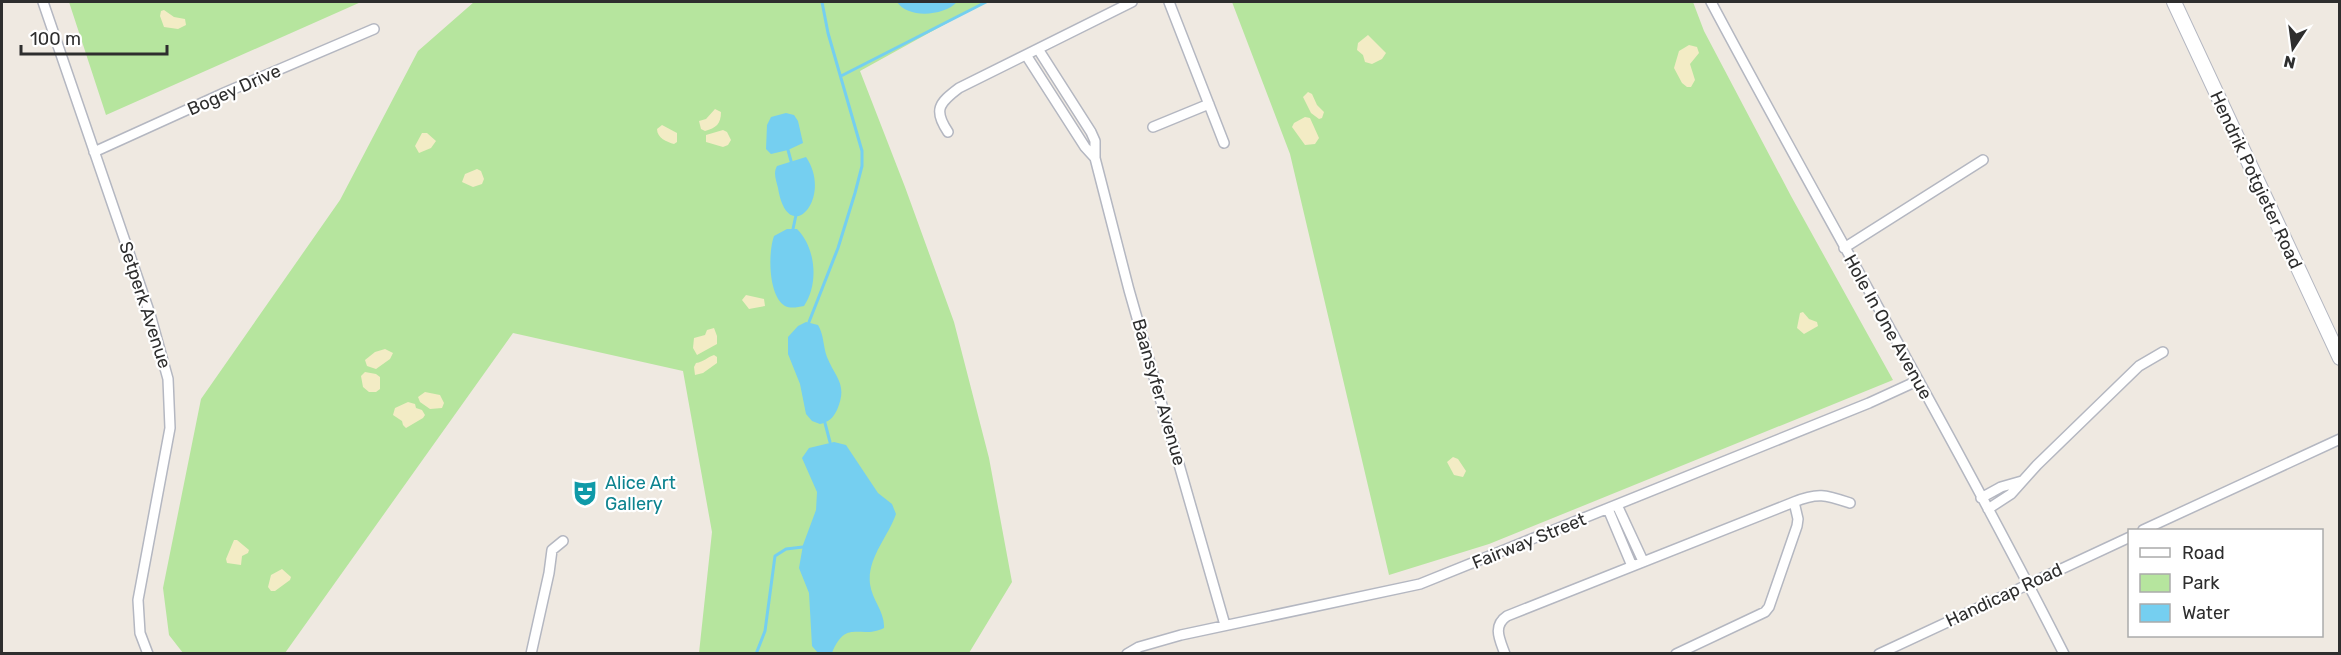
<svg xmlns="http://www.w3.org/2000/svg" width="2341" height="655" viewBox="0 0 2341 655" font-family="Rubik,sans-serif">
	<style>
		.green { fill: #b6e59e }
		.sand { fill: #f3ecc5 }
		.water { fill: #75cff0 }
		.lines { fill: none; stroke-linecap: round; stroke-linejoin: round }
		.stream { stroke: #75cff0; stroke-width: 3 }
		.street-casing { stroke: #b4b7c1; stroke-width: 12 }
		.secondary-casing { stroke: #b4b7c1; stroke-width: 16 }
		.street { stroke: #fff; stroke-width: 9 }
		.secondary { stroke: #fff; stroke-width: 14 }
		.labels { text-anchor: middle; stroke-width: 4.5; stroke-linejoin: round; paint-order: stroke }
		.street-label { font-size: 18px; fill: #2e2e2e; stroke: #fff }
		.culture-label { font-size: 18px; fill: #0d838f; stroke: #fff; text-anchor: start }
	</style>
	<rect width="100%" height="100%" fill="#efe9e1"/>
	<path class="green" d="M69,2H361L106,115Z
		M474,2H985L860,71L905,187L954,322L989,458L1012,582L969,653H699L712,532L683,371L513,333L285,653H183L169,635L163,588L201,399L340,200L418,51Z
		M1232,2H1693L1704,31L1791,196L1893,380L1489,544L1389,575L1290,154Z"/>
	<path class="sand" d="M164,10L174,17L185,19L186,25L178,29L164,27L160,16L161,11Z
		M1368,35L1386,53L1382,59L1372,64L1365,62L1363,55L1357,50L1358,43Z
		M1689,45L1697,47L1699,53L1690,64L1695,80L1691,87H1687L1682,83L1674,68L1679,51Z
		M1308,92L1312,94L1317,105L1324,112L1322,118L1319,119L1311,113L1303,97Z
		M715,109L721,112C721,124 716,128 705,131L701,129L699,121L706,119Z
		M1305,117L1310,118L1319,138L1315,144L1305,145L1292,127L1294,123Z
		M662,125L677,133V142L674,144C667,142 657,138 657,129Z
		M723,130L727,132L731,140L728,145L723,147L706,142V135Z
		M422,133H427L436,141L431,148L419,153L415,146Z
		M477,169L481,171L484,179L482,184L473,187L462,182L465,174Z
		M746,295L764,299L765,306L749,309L742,300Z
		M1803,312L1809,319L1817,322L1818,326L1804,334L1797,328L1800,313Z
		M714,328L717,336V344L697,355L693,348L694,338L705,335L707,330Z
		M385,349L393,353L390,359L376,369L367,366L365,360L375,352Z
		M714,355L717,357V363L703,373L695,375L694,367L696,363C704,362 707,357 714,355Z
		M365,372L376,374L380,377V389L376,392H369L363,387L361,376Z
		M425,392L440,395L444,403L442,408L430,409L420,402L418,397Z
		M408,402L415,404L416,408L422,410L425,415L423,418L406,428L403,425L402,421L393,415L395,408Z
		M1453,457L1458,459L1466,471L1463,477L1454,475L1447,462Z
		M234,540H237L249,550L248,553L242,556L241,565L227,563L226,559Z
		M282,569L291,577L290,580L275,591H271L268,587L271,575Z"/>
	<path class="water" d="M897,2H957C944,16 908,19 897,2Z
		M786,113L794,115L798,121L803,143L788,150L771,154L766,149L767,125L771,117Z
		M806,157C834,198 788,249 778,188C776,180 773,173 777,166Z
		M787,229H797C816,248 819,284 804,306C798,307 791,309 785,306C768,296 768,252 774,236Z
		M806,322L818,325C824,335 823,346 827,357C836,379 848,384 837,410C833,418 829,422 820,424L812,421L806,414L800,384L788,354V337L798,326Z
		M834,442L846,445L878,493L892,504L896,514C888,537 867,558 870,584C872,600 885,612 884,628C860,640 846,618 832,653H818L812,646L809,593L799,568L803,545L816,510L817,492L802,458L809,448Z"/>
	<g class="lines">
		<path class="stream" d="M841,76L986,2
			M788,150L791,161
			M793,229L796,215
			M809,322L838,248L855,193L862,166V151L828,33L822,2
			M825,423L830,442
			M756,654L765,631L775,556L786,549L803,547"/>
		<g class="street-casing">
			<path id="street" d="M43,2L150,314L168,379L170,428L138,600L140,633L148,654
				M1169,2L1224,143
				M1711,2C1827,220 1952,433 2064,654
				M1038,49L1091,132L1095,141V158L1129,290L1225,625
				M1026,55L1085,147L1095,158
				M1153,127L1209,104
				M948,132C933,110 939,103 959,88L1132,2
				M94,152L224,93L374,29
				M1844,248L1983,160
				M1981,498L2001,487L2022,481
				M1794,502C1818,492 1826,495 1850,503
				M1617,505L1643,561
				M1608,509L1632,566
				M1988,509L2011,494L2037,465L2139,366L2163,352
				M2143,530L2340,439
				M531,654L549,573L552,550L563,541
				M1127,654L1139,647L1181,635L1420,584L1869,403L1917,381
				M1505,654C1500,640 1492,626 1507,616L1794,502L1798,519L1797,526L1769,607L1765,612L1676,654
				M1879,654L2130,537"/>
		</g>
		<g class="secondary-casing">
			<path id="secondary" d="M2174,2L2340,358"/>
		</g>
		<use href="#street" class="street"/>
		<use href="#secondary" class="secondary"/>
	</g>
	<defs>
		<g id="theatre-bare" transform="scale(2.07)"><path d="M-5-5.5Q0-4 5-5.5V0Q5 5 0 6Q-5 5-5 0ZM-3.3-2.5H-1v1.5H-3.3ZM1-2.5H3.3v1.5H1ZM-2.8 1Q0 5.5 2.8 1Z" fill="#0f9aa8" stroke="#fff" stroke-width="2.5" paint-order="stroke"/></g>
	</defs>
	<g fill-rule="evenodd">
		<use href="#theatre-bare" x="585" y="493"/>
	</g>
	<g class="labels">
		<g class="street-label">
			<text transform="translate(234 90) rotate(-24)" y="6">Bogey Drive</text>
			<text transform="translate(2256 180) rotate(65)" y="6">Hendrik Potgieter Road</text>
			<text transform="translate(145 305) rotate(72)" y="6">Setperk Avenue</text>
			<text transform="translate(1888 327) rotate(61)" y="6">Hole In One Avenue</text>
			<text transform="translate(1159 392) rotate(74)" y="6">Baansyfer Avenue</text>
			<text transform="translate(1529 541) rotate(-22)" y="6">Fairway Street</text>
			<text transform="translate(2004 595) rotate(-25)" y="6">Handicap Road</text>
		</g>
		<g class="culture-label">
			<text x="605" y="489">Alice Art<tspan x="605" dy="21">Gallery</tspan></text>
		</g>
	</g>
	<rect width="2341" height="655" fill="none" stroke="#2e2e2e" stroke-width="6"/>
	<rect x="2128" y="529" width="195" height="108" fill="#ffffff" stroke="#ababab" stroke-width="1.5"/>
	<rect x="2140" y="548" width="30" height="9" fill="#ffffff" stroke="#ababab" stroke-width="1.5"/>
	<text x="2182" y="559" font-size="18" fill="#2e2e2e">Road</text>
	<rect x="2140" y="574" width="30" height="18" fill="#b6e59e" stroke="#ababab" stroke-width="1.5"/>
	<text x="2182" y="589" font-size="18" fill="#2e2e2e">Park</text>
	<rect x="2140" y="604" width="30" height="18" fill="#75cff0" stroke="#ababab" stroke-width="1.5"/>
	<text x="2182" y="619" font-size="18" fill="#2e2e2e">Water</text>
	<g transform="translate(2293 48) rotate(193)" stroke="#ffffff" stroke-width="4.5" paint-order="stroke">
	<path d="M0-4.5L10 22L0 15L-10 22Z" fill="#2e2e2e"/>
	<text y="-9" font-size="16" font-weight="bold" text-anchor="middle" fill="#2e2e2e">N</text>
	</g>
	<path d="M21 45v9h146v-9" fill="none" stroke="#2e2e2e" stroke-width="3"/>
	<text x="30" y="45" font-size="18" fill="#2e2e2e" stroke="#ffffff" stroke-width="4.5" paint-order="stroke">100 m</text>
</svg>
